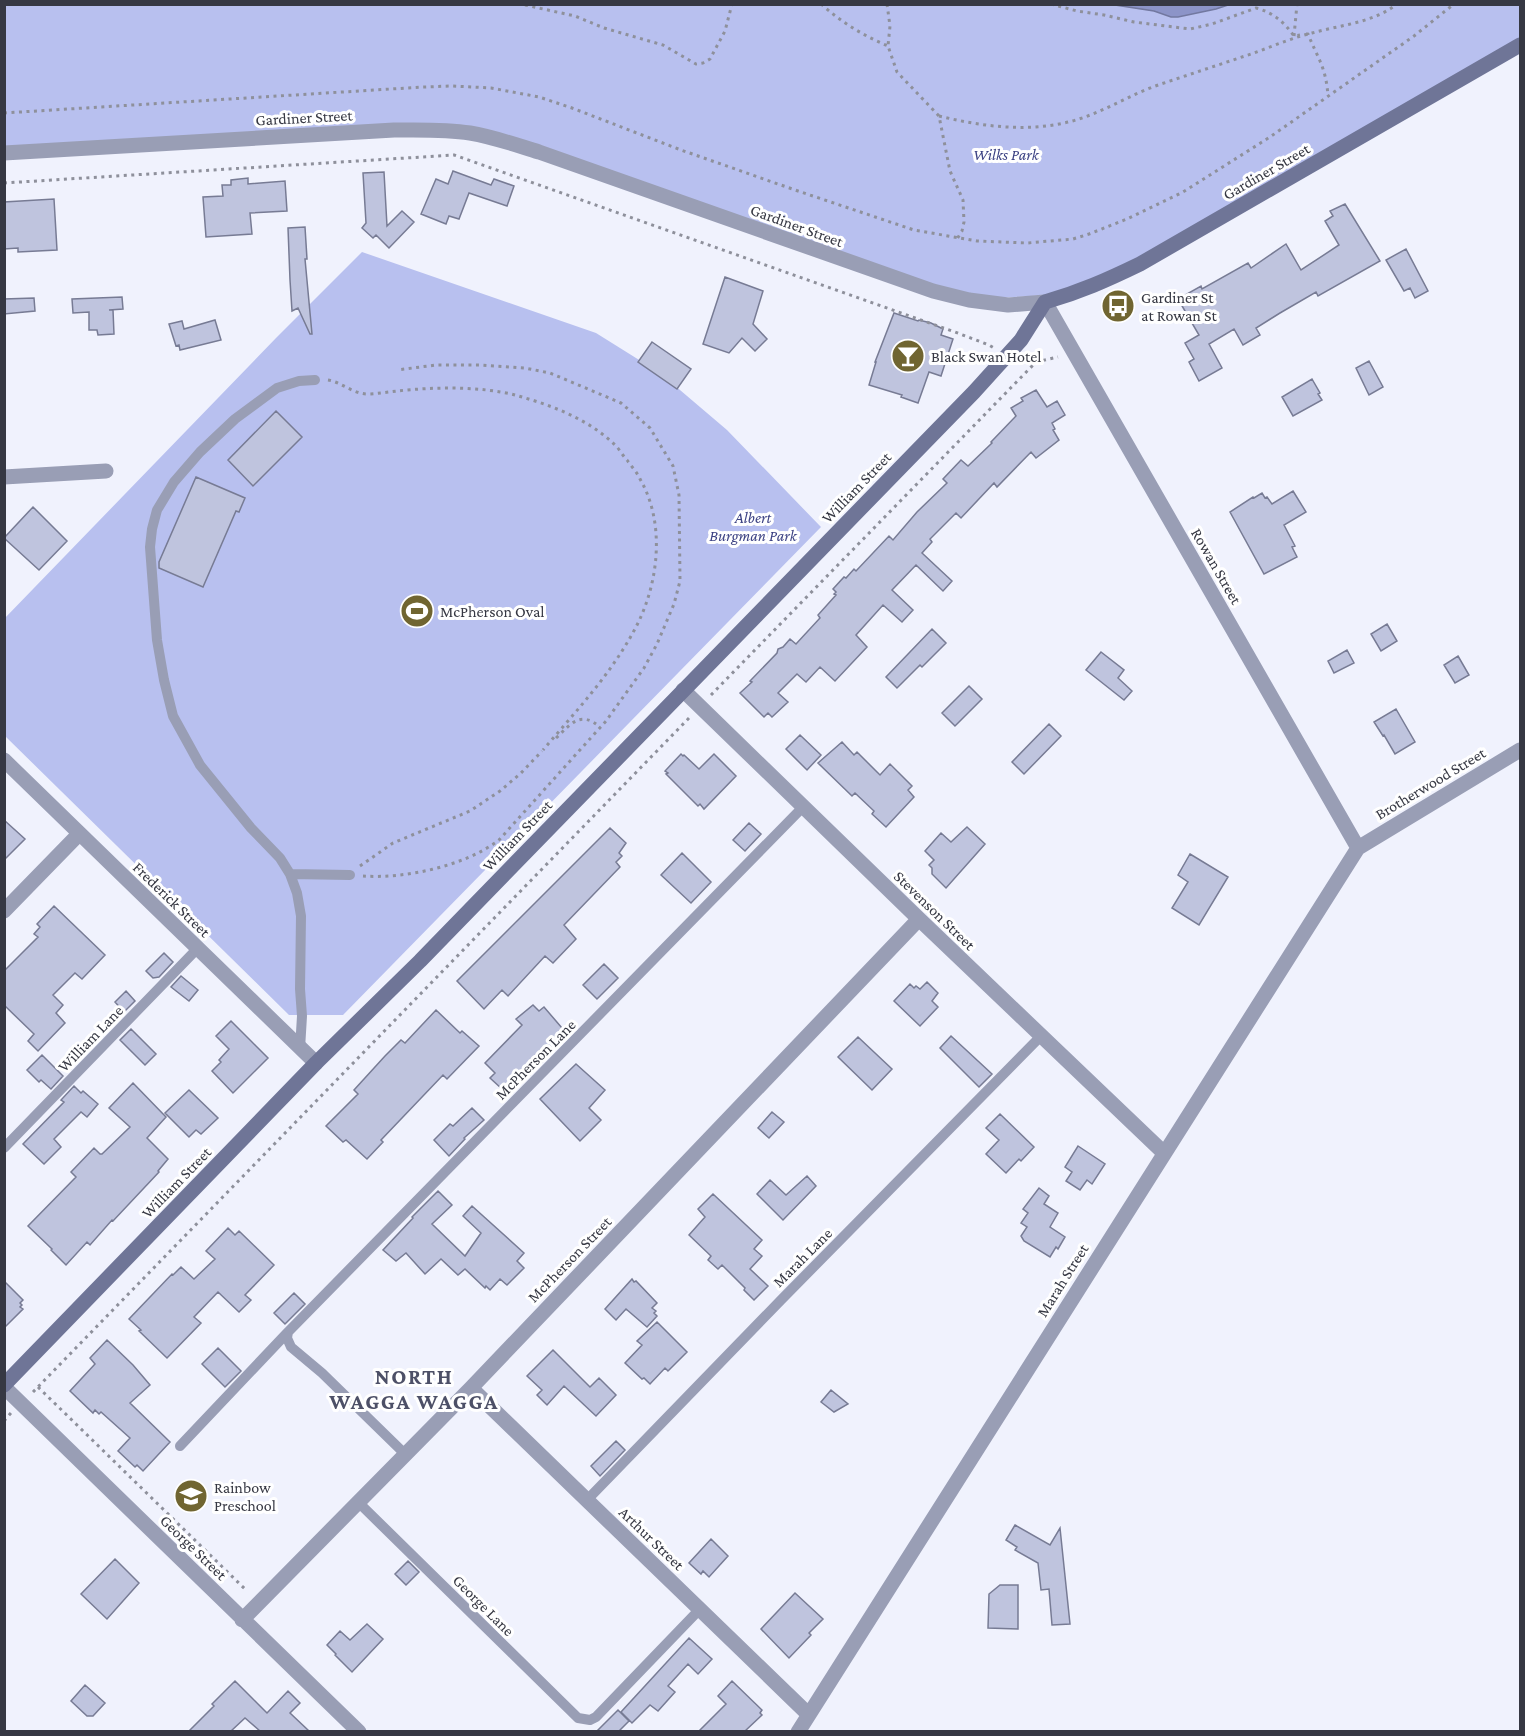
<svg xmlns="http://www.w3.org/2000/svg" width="1525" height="1736" viewBox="0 0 1525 1736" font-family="'Crimson Pro',serif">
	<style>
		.green { fill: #b8c0ef }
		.water { fill: #8c94c8; stroke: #7278a0; stroke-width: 1.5 }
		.building { fill: #bfc4de; stroke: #777b94; stroke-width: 1.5 }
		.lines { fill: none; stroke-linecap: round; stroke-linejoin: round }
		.path { stroke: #8e909b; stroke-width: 3; stroke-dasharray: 3 4.5; stroke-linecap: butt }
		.lane { stroke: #999eb5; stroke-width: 10 }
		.street { stroke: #999eb5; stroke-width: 15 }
		.secondary { stroke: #6f7597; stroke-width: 15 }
		.labels { text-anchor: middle; stroke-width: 6; stroke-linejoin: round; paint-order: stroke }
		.street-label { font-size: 16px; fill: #363843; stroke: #fff }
		.park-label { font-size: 16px; font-style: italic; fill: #3d4384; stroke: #fff }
		.poi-label { font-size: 16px; fill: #363843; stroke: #fff; text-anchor: start }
		.district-label { font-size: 22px; font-weight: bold; letter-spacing: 1.5px; fill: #4d5067; stroke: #fff }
	</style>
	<rect width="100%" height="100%" fill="#f0f2fd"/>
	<path class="green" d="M1115,4L1154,11L1171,17H1178L1216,9L1228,4L1520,5V45L1077,293L969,300L469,133L5,153V5Z
		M362,252L596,333L660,373L727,430L821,527L343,1015H289L5,736L4,619L276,338Z"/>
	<path class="water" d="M1115,5H1228L1216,9L1178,17H1171L1154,11Z"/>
	<path class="building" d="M453,171L491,185L494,179L514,186L507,206L469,193L459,219L449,216L446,224L421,214L436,179L448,184Z
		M384,172L387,226L402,211L414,222L389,248L376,235L373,238L362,228L366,223L363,173Z
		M248,178V184L285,181L287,211L250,213L252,234L206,237L203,197L223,196L222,185H231V180Z
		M54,199L57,250L18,252V248L4,249V202Z
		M1345,204L1380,261L1318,296L1316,292L1280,313L1256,328L1260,335L1243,345L1234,329L1209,344L1222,368L1199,381L1189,362L1194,359L1185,343L1199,335L1178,299L1201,286L1202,289L1248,263L1251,268L1286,244L1301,270L1339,245L1325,221L1333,216L1330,211Z
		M305,227L307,259H305L312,334H310L298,308L292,311L290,280L288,228Z
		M1406,249L1428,291L1415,298L1410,288L1404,291L1386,260Z
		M725,277L763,291L753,324L767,339L755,351L742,338L729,353L703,344Z
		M122,297L123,309L109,310H113L114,334L98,335L97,330H89V312L73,313L72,299Z
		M34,298L35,311L4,314V299Z
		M894,313L918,321L919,320L931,323L943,329L941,335L953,339L941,376L929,372L918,403L901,397L902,395L869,385L876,362H875Z
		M215,320L221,340L180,350L179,345L176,346L169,324L182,321L184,329Z
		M652,342L691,369L677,389L638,362Z
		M1369,361L1383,387L1369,395L1356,368Z
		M1312,379L1320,393L1318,394L1322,400L1293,416L1282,397Z
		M1036,390L1047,407L1057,401L1065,415L1052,423L1055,429L1053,430L1059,440L1036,458L1031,452L997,487L994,483L961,518L956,513L930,539L932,542L922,553L952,581L943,591L916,565L892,590L913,610L902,622L883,605L856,635L867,647L835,681L820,667L806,682L797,674L778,693L788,702L772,717L768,713L764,717L740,693L752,682L750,681L777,653L778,649L783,647L790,639L796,644L820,618L818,615L836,595L834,594L836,592L833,589L844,577L846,578L854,569L856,571L889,536L893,540L917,512L947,483L943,479L961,460L968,466L992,443L991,442L1016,416L1011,408L1023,401L1021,398Z
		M276,411L302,437L253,486L228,460Z
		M196,477L245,498L239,512L236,511L203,587L159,568V562Z
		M1293,491L1306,512L1284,525L1295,546L1292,547L1297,557L1264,574L1230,512L1253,497L1254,498L1262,493L1265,498L1267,497L1272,504Z
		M33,507L67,541L39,570L4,538Z
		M1387,624L1397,641L1381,651L1371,634Z
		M932,629L946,643L922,667L920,665L897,688L886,677Z
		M1347,650L1354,663L1334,673L1328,661Z
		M1101,652L1124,670L1118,678L1132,691L1124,700L1086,670Z
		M1458,656L1469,675L1455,683L1444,665Z
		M969,686L982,699L955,726L942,713Z
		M1396,709L1415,742L1395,754L1384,735L1383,736L1374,722Z
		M1049,724L1061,736L1024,774L1012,762Z
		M800,735L821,755L807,770L786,749Z
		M842,742L854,755L857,752L880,775L890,764L912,786L908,790L914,797L886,827L872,814L874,811L855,793L852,796L818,763Z
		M681,754L683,756L684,755L699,769L714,754L736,776L704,809L700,804L698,806L666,774L668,773L665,771Z
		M4,820L25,839L4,860Z
		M749,823L761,834L745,851L733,840Z
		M967,827L985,844L946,888L932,874V868L929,865L934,860L925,851L941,833L951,842Z
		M610,828L626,843L619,853L622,856L616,862L620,867L564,925L576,939L553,963L545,956L508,996L502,990L484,1009L457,981Z
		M682,853L711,882L691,903L661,875Z
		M1190,854L1228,877L1199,925L1172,908L1188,882L1178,875Z
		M54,906L105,955L82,979L75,973L53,995L63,1005L56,1013L65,1023L38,1051L28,1041L34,1034L4,1005V971L38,937L34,934L40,927L37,924Z
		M164,953L173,962L159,977L153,978L146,971Z
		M604,964L618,978L597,999L583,985Z
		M181,976L198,990L189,1001L171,987Z
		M927,982L938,993L932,1001L938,1007L920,1026L894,1001L910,984L914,988L916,986L920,989Z
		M126,991L135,1001L124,1012L115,1002Z
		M533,1005L539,1011L544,1007L568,1035L523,1082L515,1075L502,1089L490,1078L495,1073L485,1063L522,1025L516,1019Z
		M436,1010L460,1033L462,1031L479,1046L447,1079L443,1075L381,1140L383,1142L367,1159L346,1140L343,1142L326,1126L358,1094L354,1090L385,1056L401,1040L405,1043Z
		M231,1021L268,1058L233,1093L212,1071L221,1062L219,1060L229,1049L216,1036Z
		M131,1029L156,1054L145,1065L120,1040Z
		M951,1036L992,1074L979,1087L940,1048Z
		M858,1037L892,1069L872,1090L838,1057Z
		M42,1055L63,1076L51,1089L41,1080L39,1082L27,1070Z
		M576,1064L605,1090L589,1108L601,1120L580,1141L540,1099Z
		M133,1083L166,1117L147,1138L168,1159L158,1171L159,1172L113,1221L112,1220L90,1245L87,1242L66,1265L51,1250L52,1249L28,1226L76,1177L71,1172L94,1148L100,1154H102L130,1127L109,1108Z
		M74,1086L81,1093L83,1091L98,1104L87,1117L81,1112L54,1139L61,1147L44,1164L23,1144L64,1102L61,1100Z
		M189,1090L218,1118L201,1134L196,1130L189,1137L165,1113Z
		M472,1108L484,1120L464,1138L465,1139L449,1156L434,1140L450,1124L453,1126Z
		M772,1112L784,1122L769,1138L758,1128Z
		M1000,1114L1034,1147L1021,1161L1019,1159L1006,1173L986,1154L999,1140L986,1128Z
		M1078,1146L1105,1164L1092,1184L1087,1180L1080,1190L1066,1181L1072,1172L1065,1167Z
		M807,1176L816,1186L783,1220L757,1194L770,1180L786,1195Z
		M1039,1188L1049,1196L1044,1204L1058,1213L1050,1227L1065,1237L1058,1249L1056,1247L1050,1257L1024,1241L1021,1236L1027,1227L1021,1223L1028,1213L1023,1209Z
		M438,1191L452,1205L432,1224L465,1256L481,1233L463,1216L472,1206L524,1253L517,1261L524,1268L507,1285L500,1279L490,1290L486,1286L485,1288L465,1269L458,1275L441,1259L425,1274L406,1253L396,1261L383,1250L413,1218L412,1217Z
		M713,1194L762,1240L754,1249L762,1256L750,1269L768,1286L754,1300L744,1290L745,1288L722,1265L718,1269L708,1260L711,1256L689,1235L705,1217L698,1209Z
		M228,1228L235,1235L239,1231L274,1265L245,1295L251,1300L239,1312L218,1292L194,1317L201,1323L167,1358L139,1331L141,1330L129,1319L172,1274L173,1275L181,1267L194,1279L215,1259L206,1251Z
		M632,1279L634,1282L636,1281L657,1303L652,1308L656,1311L654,1313L657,1316L647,1327L626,1309L616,1320L605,1309Z
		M4,1281L23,1300L20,1303L22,1305L20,1307L23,1309L4,1328Z
		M294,1293L305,1304L285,1324L274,1313Z
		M657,1322L687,1352L668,1371L665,1368L650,1384L644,1378L642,1379L625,1363L642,1345L637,1341Z
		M107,1340L133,1365L150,1385L130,1403L170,1442L143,1471L137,1465L135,1467L118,1451L130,1438L101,1412L99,1414L95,1410L93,1413L70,1391L95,1364L90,1358Z
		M218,1348L241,1371L225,1387L202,1364Z
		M553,1350L590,1387L599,1378L616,1395L596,1416L564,1386L547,1405L537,1395L542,1390L527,1376Z
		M831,1390L848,1404L834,1412L821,1402Z
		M616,1441L625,1450L600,1476L591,1466Z
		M1015,1525L1050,1545L1060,1528L1070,1624L1052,1625L1049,1589L1041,1590L1038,1563L1015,1550L1017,1547L1006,1540Z
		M711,1539L728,1556L709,1577L703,1571L701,1574L689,1563Z
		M115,1559L139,1583L107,1619L81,1594Z
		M408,1561L419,1572L406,1585L395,1574Z
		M1000,1585H1018V1629L988,1628L989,1594Z
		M795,1593L823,1619L809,1633L811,1635L789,1658L761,1629Z
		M367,1624L383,1639L352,1672L335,1655L336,1654L327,1645L340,1631L350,1640Z
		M689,1638L712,1659L698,1674L688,1664L668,1686L675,1692L658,1711L650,1705L632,1723L621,1712Z
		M235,1681L267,1713L288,1691L300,1703L290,1713L309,1731H260L245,1718L231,1731H189L214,1706L212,1704Z
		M732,1681L762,1710L760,1713L762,1715L745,1731H699L726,1704L718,1696Z
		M85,1685L105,1703L93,1716H87L71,1701Z
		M618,1710L629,1721L619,1731H597Z"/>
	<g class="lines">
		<path class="path" d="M821,4C841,22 864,36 888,46
			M887,4L890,26L888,46L897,72L939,116L950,171L963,200L964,222L962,231L957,239
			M1051,4L1077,11L1104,15L1134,22L1190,29L1212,24L1256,8C1274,13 1284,22 1294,36L1300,35
			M525,5L575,16L604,28L663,45L696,64L703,63L710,59L725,31L732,4
			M1306,34H1308C1318,59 1326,67 1328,96
			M1294,36L1297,4
			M4,113L423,87L452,86L491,88L539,97L572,108L681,150L798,191L914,230L977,241L1027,243L1073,239L1089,234L1127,219L1183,192L1270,137L1414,36L1454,4
			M939,116C980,126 1022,132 1064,123C1098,116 1128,95 1161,84C1191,74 1221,64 1251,54C1271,47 1291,38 1312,33C1340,25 1373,23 1397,4
			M4,183L454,155L955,332L989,345L994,348
			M328,380C341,382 352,393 366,394C377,394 387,392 397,391C433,387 480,386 515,395C551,405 589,419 616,446C620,450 623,456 627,460C631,466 637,472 640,479C665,522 659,580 638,623C614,671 577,710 543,750
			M711,695L1036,362L1058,357
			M556,738C571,724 580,710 600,727
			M360,866L393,843L470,811L500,791L521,773L542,751
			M363,876C405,879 465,866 499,840L606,721L644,668L657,644L674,604L680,581L679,495L673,466L650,428L621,403L550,373L525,368L480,365H436L397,370
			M38,1387L247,1591
			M33,1392L690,717
			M4,1421L11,1413"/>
		<path class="lane" d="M290,874L350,875
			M300,1049L302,1016L300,989L301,916L297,893L290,874L280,858L251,828L200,765L173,716L164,680L157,640L150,547L152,529L157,510L174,482L200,452L235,419L277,388L299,381L315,380
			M4,1148L197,949
			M180,1446L288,1332
			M405,1454L322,1373L291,1347L287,1338L288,1332L803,807
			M587,1500L781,1300L1041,1036
			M358,1502L578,1718L590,1720L596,1717L700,1609"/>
		<path class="street" d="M4,153L394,130C419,130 445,129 470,133C494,137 516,145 539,152L933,291L969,300L1008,305L1045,302L1358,848
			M4,477L106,471
			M683,690L919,919L1164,1153
			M4,760L316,1063
			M4,911L79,834
			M4,1387L359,1732
			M471,1388L808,1714
			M242,1620L471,1388L919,919
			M798,1732L1358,848L1520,750"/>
		<path class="secondary" d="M4,1385L316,1063L420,961L974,392L1021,340L1045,302C1080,292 1107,280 1140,264L1520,45"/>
	</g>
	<defs>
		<g id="bus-disc" transform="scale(1.725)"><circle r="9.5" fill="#706531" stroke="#fff"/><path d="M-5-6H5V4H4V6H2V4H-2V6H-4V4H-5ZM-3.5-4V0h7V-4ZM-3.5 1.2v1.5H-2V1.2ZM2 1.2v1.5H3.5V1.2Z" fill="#fff"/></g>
		<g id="bar-disc" transform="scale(1.725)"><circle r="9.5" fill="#706531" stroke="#fff"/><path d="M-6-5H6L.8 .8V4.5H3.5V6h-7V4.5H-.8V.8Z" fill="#fff"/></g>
		<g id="stadium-disc" transform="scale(1.725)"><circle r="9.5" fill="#706531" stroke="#fff"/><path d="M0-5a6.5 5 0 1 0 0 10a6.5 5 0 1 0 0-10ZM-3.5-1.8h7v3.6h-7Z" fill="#fff"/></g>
		<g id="school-disc" transform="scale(1.725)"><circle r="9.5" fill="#706531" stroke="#fff"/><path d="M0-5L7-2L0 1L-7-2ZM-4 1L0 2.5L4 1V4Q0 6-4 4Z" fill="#fff"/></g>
	</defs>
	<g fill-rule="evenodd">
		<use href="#bus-disc" x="1118" y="306"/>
		<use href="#bar-disc" x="908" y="356"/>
		<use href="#stadium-disc" x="417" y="611"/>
		<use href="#school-disc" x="191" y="1496"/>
	</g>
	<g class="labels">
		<g class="street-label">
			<text transform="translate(304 117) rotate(-3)" y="6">Gardiner Street</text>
			<text transform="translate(1266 171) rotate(-30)" y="6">Gardiner Street</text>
			<text transform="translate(797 225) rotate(20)" y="6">Gardiner Street</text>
			<text transform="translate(856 487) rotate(-46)" y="6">William Street</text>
			<text transform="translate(1217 566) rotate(60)" y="6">Rowan Street</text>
			<text transform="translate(1430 783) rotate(-31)" y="6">Brotherwood Street</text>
			<text transform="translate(517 835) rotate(-46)" y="6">William Street</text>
			<text transform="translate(172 899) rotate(44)" y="6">Frederick Street</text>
			<text transform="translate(935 910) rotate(44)" y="6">Stevenson Street</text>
			<text transform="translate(90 1038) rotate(-46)" y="6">William Lane</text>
			<text transform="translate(535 1059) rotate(-45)" y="6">McPherson Lane</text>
			<text transform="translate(176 1182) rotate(-46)" y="6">William Street</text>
			<text transform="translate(802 1257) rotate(-45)" y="6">Marah Lane</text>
			<text transform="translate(569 1259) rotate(-46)" y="6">McPherson Street</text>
			<text transform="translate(1062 1280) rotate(-58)" y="6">Marah Street</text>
			<text transform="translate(652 1538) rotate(44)" y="6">Arthur Street</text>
			<text transform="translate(194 1547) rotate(44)" y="6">George Street</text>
			<text transform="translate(484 1605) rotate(45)" y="6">George Lane</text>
		</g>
		<g class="park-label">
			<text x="1006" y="160">Wilks Park</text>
			<text x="753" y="523">Albert<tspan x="753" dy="18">Burgman Park</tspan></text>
		</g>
		<g class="poi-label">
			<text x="1141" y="303">Gardiner St<tspan x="1141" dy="18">at Rowan St</tspan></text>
			<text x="931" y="362">Black Swan Hotel</text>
			<text x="440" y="617">McPherson Oval</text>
			<text x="214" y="1493">Rainbow<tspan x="214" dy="18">Preschool</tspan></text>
		</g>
		<g class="district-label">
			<text x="414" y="1384">NORTH<tspan x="414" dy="25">WAGGA WAGGA</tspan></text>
		</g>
	</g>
	<rect width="1525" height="1736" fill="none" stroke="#363843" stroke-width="12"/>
</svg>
